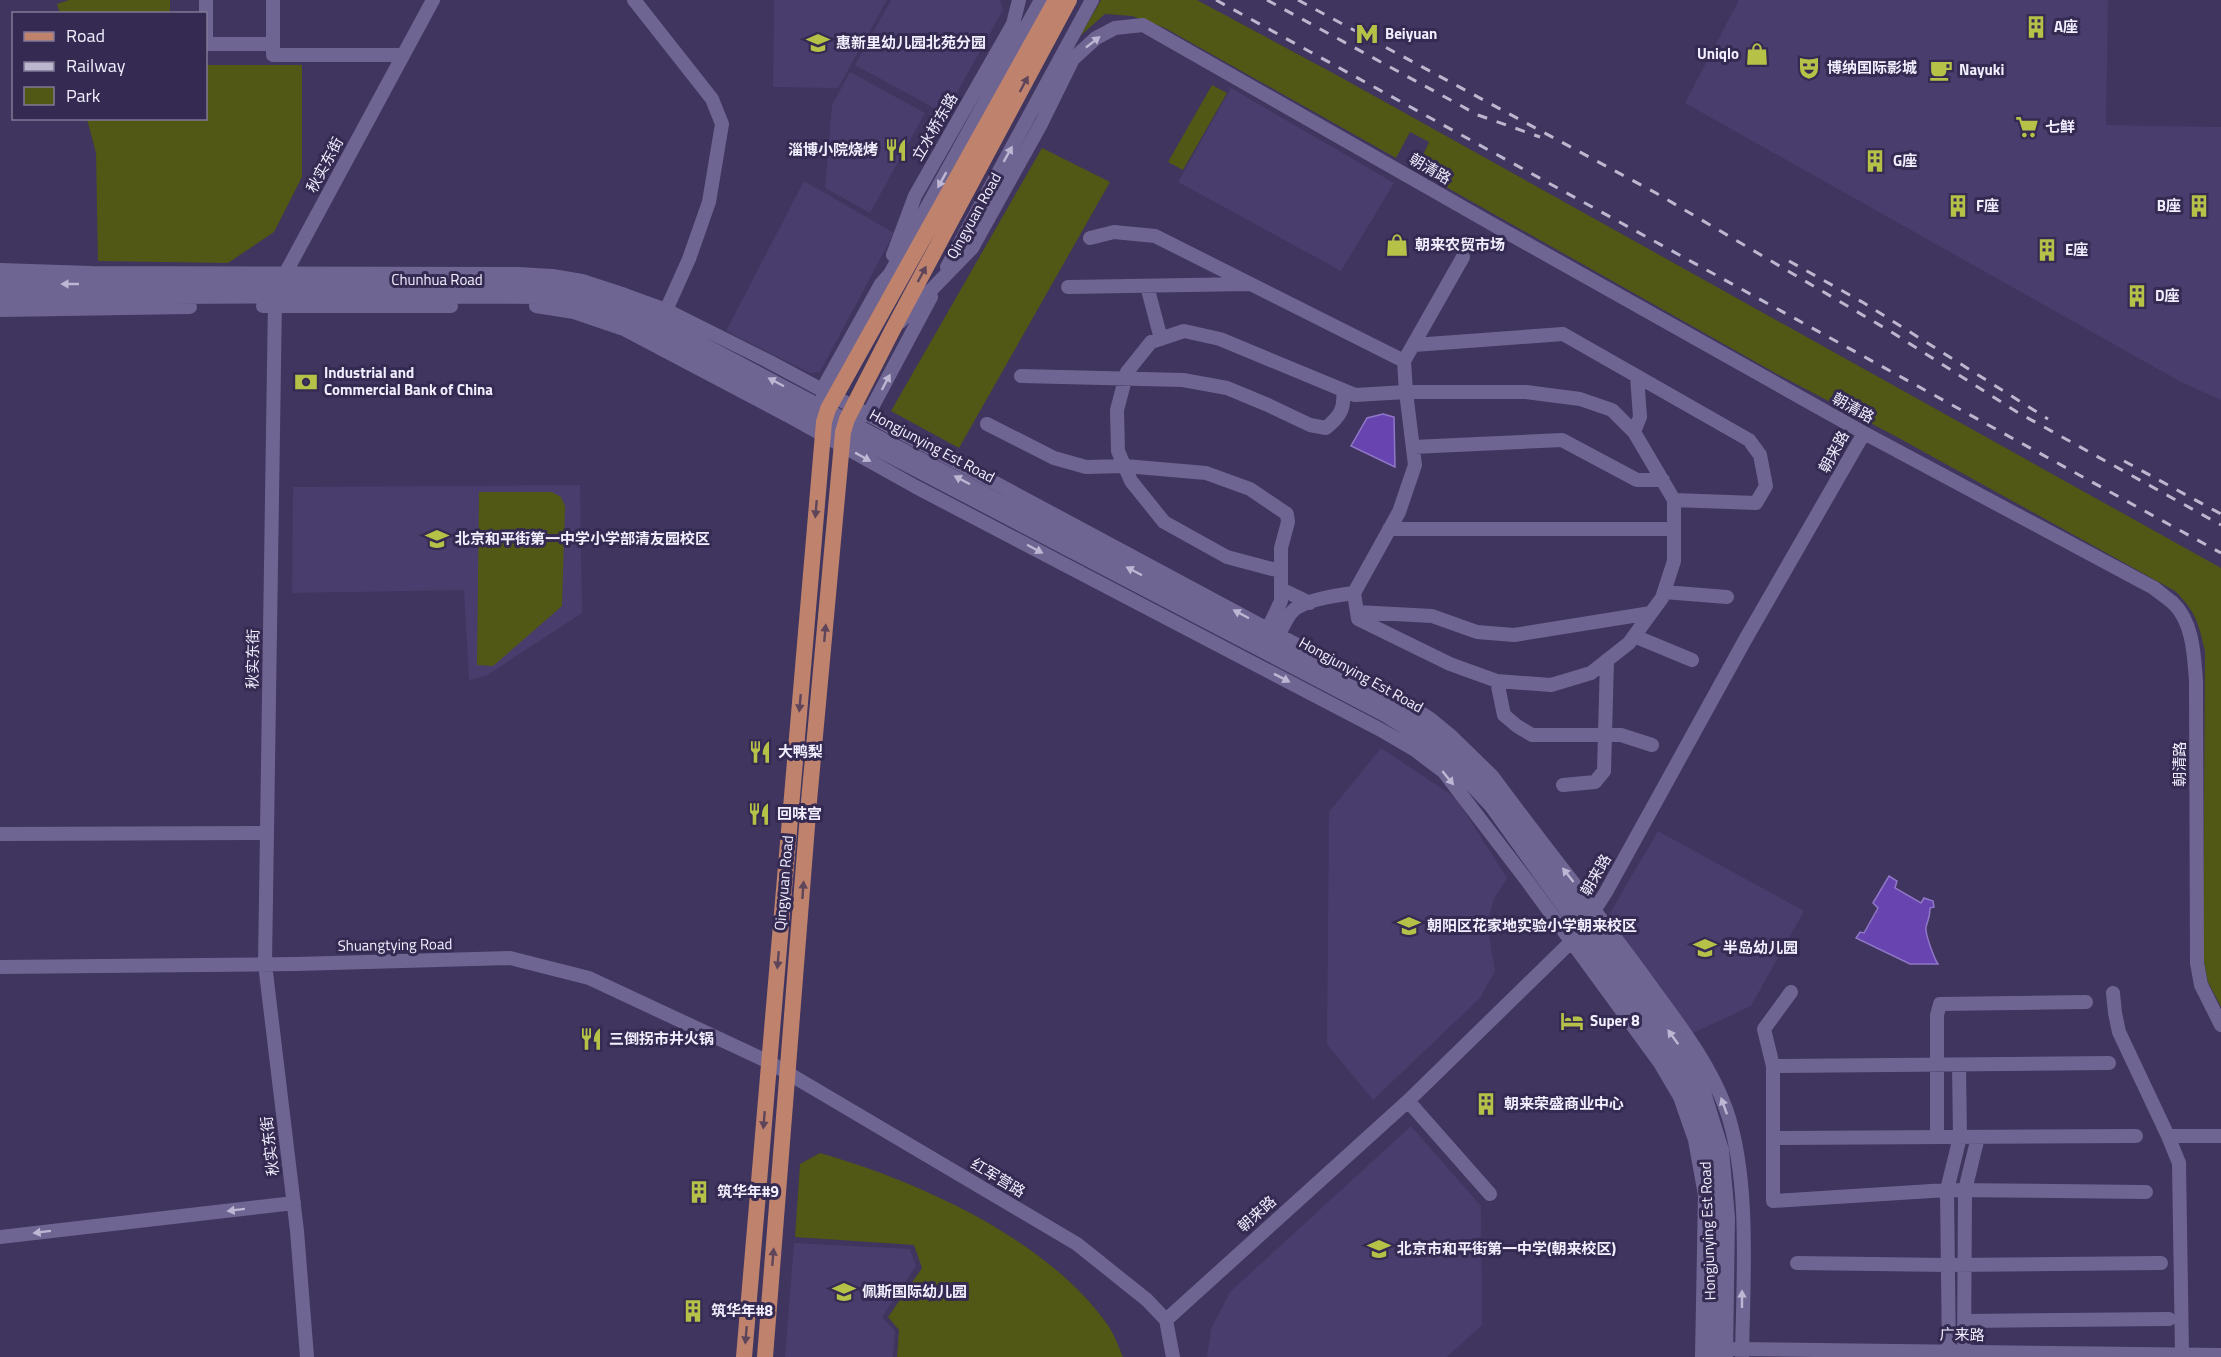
<svg xmlns="http://www.w3.org/2000/svg" width="2221" height="1357" viewBox="0 0 2221 1357" font-family="'Titillium Web','Noto Sans SC',sans-serif">
	<style>
		.built { fill: #493d6d }
		.green { fill: #515715 }
		.water { fill: #6744b0; stroke: #9077c7; stroke-width: 1.5 }
		.lines { fill: none; stroke-linecap: round; stroke-linejoin: round }
		.minor { stroke: #6f6592; stroke-width: 14 }
		.major { stroke: #be826d; stroke-width: 16 }
		.rail { stroke: #bcb7ce; stroke-width: 3; stroke-dasharray: 10 10; stroke-linecap: butt }
		.oneway { fill: #bdb7d3 }
		.oneway2 { fill: #5e455a }
		.labels { text-anchor: middle; stroke-width: 6; stroke-linejoin: round; paint-order: stroke }
		.poi-label { font-size: 15px; font-weight: bold; fill: #f1eefe; stroke: #352b52; text-anchor: start }
		.street-label { font-size: 15px; fill: #f1eefe; stroke: #352b52 }
	</style>
	<rect width="100%" height="100%" fill="#3f355e"/>
	<path class="built" d="M774,0H887L838,88L773,87Z
		M891,0H1000L1003,10L945,114L855,65Z
		M1739,0H2108L2106,125L2221,127V400L2181,382L1685,103Z
		M850,72L925,113L870,213L825,188L832,105Z
		M1231,88L1394,183L1341,271L1178,182Z
		M804,181L894,233L820,372L810,373L726,331Z
		M580,485L582,613L486,676L469,680L464,590L292,593L293,487Z
		M1381,748L1456,798L1507,878L1494,899L1489,916V936L1495,971L1480,998L1373,1100L1327,1044L1329,812Z
		M1658,831L1804,911L1751,1006L1689,1035L1607,918Z
		M1411,1126L1481,1206L1482,1325L1447,1357H1207L1211,1329L1230,1292Z
		M794,1243L910,1249L916,1266L882,1317L895,1331L893,1357H785Z"/>
	<path class="green" d="M69,0H170V13H60L57,4Z
		M1101,0H1197L1342,78L2221,568V1007L2208,982L2203,957L2205,651C2198,622 2196,612 2175,591L1897,437L1777,374L1416,170L1429,142L1410,132L1396,158L1165,28L1132,16L1105,14L1080,36Z
		M206,65H302V177L274,232L228,263L98,261L96,153L87,119L206,118Z
		M1212,85L1227,93L1183,170L1168,162Z
		M1042,148L1110,182L959,448L891,411Z
		M479,492H552L561,497L565,506L562,606L493,666L477,665Z
		M820,1153C918,1181 1047,1239 1107,1324C1114,1333 1118,1346 1123,1357H897L899,1330L888,1317L922,1268L914,1245L795,1237L800,1164Z"/>
	<path class="water" d="M1383,414L1394,417L1395,467L1351,446L1367,418Z
		M1889,876L1897,881L1895,888L1921,903L1924,898L1933,901L1934,907L1930,908C1930,918 1928,919 1926,927C1925,935 1935,960 1938,964H1910L1856,938L1860,932L1864,933L1878,908L1873,903Z"/>
	<g class="lines">
		<path class="minor" d="M206,0V44H273V55H403
			M634,0L712,99L722,124L709,202L689,259L663,317
			M273,44V0
			M1090,238L1114,232L1155,236L1404,361
			M893,255L915,196L1013,24L1019,0
			M947,267L1092,0
			M0,270L91,273L518,274L552,276L582,281L625,295L666,310L768,361L1409,705L1429,718L1452,737L1492,776C1543,845 1597,912 1648,982C1677,1022 1709,1062 1726,1109C1751,1180 1743,1282 1742,1357
			M280,279L285,274L433,0
			M0,284H538C583,288 621,303 661,322L1389,707L1430,733L1465,761L1498,799L1684,1053L1703,1089L1722,1150L1728,1217L1726,1357
			M1147,286L1161,339
			M1068,287L1249,284
			M0,298L320,296L540,297L592,306L666,339L1385,715L1425,741L1455,767L1491,806L1674,1060L1700,1113L1714,1166L1717,1208L1715,1357
			M275,299L265,964L297,1231L307,1357
			M263,306H451
			M536,306L574,312L624,329L787,415L916,487L1381,730L1415,750L1444,772L1528,882L1660,1063L1680,1097L1695,1140L1705,1195L1702,1357
			M0,310L190,307
			M900,322L972,248L1041,124L1073,59L1096,38L1115,28L1143,25L1492,224L1864,433L2154,588C2160,593 2167,598 2173,603C2193,622 2194,655 2196,681L2197,963L2201,985L2221,1025
			M1414,345L1563,334L1749,440L1760,455L1766,486L1756,503L1674,500
			M1021,376L1183,380L1227,388L1268,405L1310,425L1326,428C1340,416 1345,409 1343,391
			M824,399L822,390L881,284L890,274L1041,0
			M861,416L869,413L931,297
			M987,424L1054,458L1086,467L1125,466L1206,473L1250,489L1287,514L1288,522L1281,548V601L1264,637
			M1634,432L1640,417L1637,376
			M1413,447L1562,440L1637,480H1663
			M1389,529H1674
			M1280,571L1227,557L1164,522L1131,481L1118,451L1117,410L1127,372L1151,342L1184,331L1220,339L1355,395L1406,392H1526L1580,399L1612,410L1634,432L1674,500V561L1662,598L1629,643L1591,673L1551,685L1497,681L1450,664L1358,619L1354,593
			M1281,589L1310,603
			M1664,592L1727,597
			M1357,612L1432,616L1477,632L1514,635L1651,613
			M1634,636L1692,660
			M1276,642C1281,632 1285,617 1295,609C1307,600 1338,595 1354,593L1399,512L1415,465L1406,392L1404,361L1463,257
			M1497,681L1504,715L1517,726L1532,735H1621L1652,745
			M1563,785L1595,782L1604,771L1607,660
			M0,834L267,833
			M1590,917L1606,892L1745,640L1864,433
			M0,967L296,964L510,958L589,978L769,1062L1077,1244L1147,1300L1166,1320L1173,1357
			M1791,992L1764,1029L1773,1066V1201L1947,1190L2146,1192
			M2113,993L2115,1013L2119,1032L2168,1136L2179,1163L2182,1354
			M1773,1066L2109,1063
			M1408,1101L1490,1194
			M2168,1136H2221
			M1937,1137V1015L1940,1004L2086,1002
			M1773,1138L2136,1136
			M0,1237L294,1203
			M1797,1263L1949,1265L2161,1263
			M1166,1320L1408,1101L1576,937
			M1965,1321L2169,1319
			M1735,1349L2221,1355
			M1949,1357L1947,1190L1960,1137L1959,1065
			M1964,1357L1965,1190L1978,1137"/>
		<path class="major" d="M744,1357L824,422L828,409L1056,0
			M765,1357L809,801L843,432L847,419L893,329L1069,0"/>
		<path class="rail" d="M1216,0L2221,553
			M1267,0L1478,115L1540,137
			M1298,0L1656,193L1893,333L2017,412L2221,525
			M1789,261L1864,303L2048,419
			M2124,461L2221,514"/>
	</g>
	<defs><path id="oneway-solid" d="M-6-.8H1V-3.2L6.5 0L1 3.2V.8H-6Z" transform="scale(1.5)"/></defs>
	<g class="oneway">
		<use href="#oneway-solid" transform="translate(1093 42) rotate(-38)"/>
		<use href="#oneway-solid" transform="translate(1008 154) rotate(-61)"/>
		<use href="#oneway-solid" transform="translate(942 180) rotate(119)"/>
		<use href="#oneway-solid" transform="translate(70 284) rotate(180)"/>
		<use href="#oneway-solid" transform="translate(776 382) rotate(-152)"/>
		<use href="#oneway-solid" transform="translate(886 382) rotate(-62)"/>
		<use href="#oneway-solid" transform="translate(863 457) rotate(29)"/>
		<use href="#oneway-solid" transform="translate(962 480) rotate(-152)"/>
		<use href="#oneway-solid" transform="translate(1035 549) rotate(28)"/>
		<use href="#oneway-solid" transform="translate(1134 571) rotate(-152)"/>
		<use href="#oneway-solid" transform="translate(1241 614) rotate(-152)"/>
		<use href="#oneway-solid" transform="translate(1282 678) rotate(27)"/>
		<use href="#oneway-solid" transform="translate(1448 778) rotate(51)"/>
		<use href="#oneway-solid" transform="translate(1568 875) rotate(-128)"/>
		<use href="#oneway-solid" transform="translate(1673 1037) rotate(-126)"/>
		<use href="#oneway-solid" transform="translate(1724 1106) rotate(-110)"/>
		<use href="#oneway-solid" transform="translate(236 1210) rotate(173)"/>
		<use href="#oneway-solid" transform="translate(42 1232) rotate(173)"/>
		<use href="#oneway-solid" transform="translate(1742 1299) rotate(-90)"/>
	</g>
	<g class="oneway2">
		<use href="#oneway-solid" transform="translate(1024 84) rotate(-62)"/>
		<use href="#oneway-solid" transform="translate(922 274) rotate(-62)"/>
		<use href="#oneway-solid" transform="translate(816 509) rotate(95)"/>
		<use href="#oneway-solid" transform="translate(825 633) rotate(-85)"/>
		<use href="#oneway-solid" transform="translate(800 703) rotate(95)"/>
		<use href="#oneway-solid" transform="translate(803 890) rotate(-86)"/>
		<use href="#oneway-solid" transform="translate(778 960) rotate(95)"/>
		<use href="#oneway-solid" transform="translate(764 1120) rotate(95)"/>
		<use href="#oneway-solid" transform="translate(773 1257) rotate(-85)"/>
		<use href="#oneway-solid" transform="translate(746 1335) rotate(95)"/>
	</g>
	<defs>
		<g id="building-bare" transform="scale(1.8)"><path d="M-4-6H4V6H1V3H-1V6H-4ZM-2.5-4.3h1.7v1.8h-1.7ZM.8-4.3h1.7v1.8H.8ZM-2.5-1h1.7V.8h-1.7ZM.8-1h1.7V.8H.8Z" fill="#b6c148" stroke="#352b52" stroke-width="2.5" paint-order="stroke"/></g>
		<g id="metro-bare" transform="scale(1.8)"><path d="M-5.5 5V-5H-3L0 0L3-5H5.5V5H3V-.5L0 4L-3-.5V5Z" fill="#b6c148" stroke="#352b52" stroke-width="2.5" paint-order="stroke"/></g>
		<g id="school-bare" transform="scale(1.8)"><path d="M0-5L7-2L0 1L-7-2ZM-4 1L0 2.5L4 1V4Q0 6-4 4Z" fill="#b6c148" stroke="#352b52" stroke-width="2.5" paint-order="stroke"/></g>
		<g id="shop-bare" transform="scale(1.8)"><path d="M-5-2.5h2.3a2.7 3.5 0 0 1 5.4 0H5L5.5 6h-11ZM-1.5-2.5h3a1.5 2.3 0 0 0-3 0Z" fill="#b6c148" stroke="#352b52" stroke-width="2.5" paint-order="stroke"/></g>
		<g id="theatre-bare" transform="scale(1.8)"><path d="M-5-5.5Q0-4 5-5.5V0Q5 5 0 6Q-5 5-5 0ZM-3.3-2.5H-1v1.5H-3.3ZM1-2.5H3.3v1.5H1ZM-2.8 1Q0 5.5 2.8 1Z" fill="#b6c148" stroke="#352b52" stroke-width="2.5" paint-order="stroke"/></g>
		<g id="cafe-bare" transform="scale(1.8)"><path d="M-5.5-4.5H6V0H3Q3 3.5 0 3.5H-2.5Q-5.5 3.5-5.5 0ZM3-3.2v2h1.7v-2ZM-6 4.5H4V6H-6Z" fill="#b6c148" stroke="#352b52" stroke-width="2.5" paint-order="stroke"/></g>
		<g id="supermarket-bare" transform="scale(1.8)"><path d="M-6-5.5h2.5l.6 2H6L4.5 2H-2.5L-4.4-4H-6ZM-1.5 3.2a1.3 1.3 0 1 0 .1 0ZM3 3.2a1.3 1.3 0 1 0 .1 0Z" fill="#b6c148" stroke="#352b52" stroke-width="2.5" paint-order="stroke"/></g>
		<g id="restaurant-bare" transform="scale(1.8)"><path d="M-5-6h1v4h1v-4h1v4h1v-4h1v5L-1.5 .5V6h-2V.5L-5-1ZM5-6V6H3V1.5H1.5Q1.5-4 5-6Z" fill="#b6c148" stroke="#352b52" stroke-width="2.5" paint-order="stroke"/></g>
		<g id="bank-bare" transform="scale(1.8)"><path d="M-6-4H6V4H-6ZM0-2.3a2.3 2.3 0 1 0 0 4.6a2.3 2.3 0 1 0 0-4.6Z" fill="#b6c148" stroke="#352b52" stroke-width="2.5" paint-order="stroke"/></g>
		<g id="hotel-bare" transform="scale(1.8)"><path d="M-6-4.5h1.5V1H6V5H4.5V3h-9V5H-6ZM-4 0a1.8 1.8 0 1 1 3.6 0ZM.5 0V-2.5h3Q6-2.5 6 0Z" fill="#b6c148" stroke="#352b52" stroke-width="2.5" paint-order="stroke"/></g>
	</defs>
	<g fill-rule="evenodd">
		<use href="#building-bare" x="2036" y="27"/>
		<use href="#metro-bare" x="1367" y="34"/>
		<use href="#school-bare" x="818" y="43"/>
		<use href="#shop-bare" x="1757" y="54"/>
		<use href="#theatre-bare" x="1809" y="68"/>
		<use href="#cafe-bare" x="1941" y="70"/>
		<use href="#supermarket-bare" x="2027" y="127"/>
		<use href="#restaurant-bare" x="896" y="150"/>
		<use href="#building-bare" x="1875" y="161"/>
		<use href="#building-bare" x="1958" y="206"/>
		<use href="#building-bare" x="2199" y="206"/>
		<use href="#shop-bare" x="1397" y="245"/>
		<use href="#building-bare" x="2047" y="250"/>
		<use href="#building-bare" x="2137" y="296"/>
		<use href="#bank-bare" x="306" y="382"/>
		<use href="#school-bare" x="437" y="539"/>
		<use href="#restaurant-bare" x="760" y="752"/>
		<use href="#restaurant-bare" x="759" y="814"/>
		<use href="#school-bare" x="1409" y="926"/>
		<use href="#school-bare" x="1705" y="948"/>
		<use href="#hotel-bare" x="1572" y="1021"/>
		<use href="#restaurant-bare" x="591" y="1039"/>
		<use href="#building-bare" x="1486" y="1104"/>
		<use href="#building-bare" x="699" y="1192"/>
		<use href="#school-bare" x="1379" y="1249"/>
		<use href="#school-bare" x="844" y="1292"/>
		<use href="#building-bare" x="693" y="1311"/>
	</g>
	<g class="labels">
		<g class="poi-label">
			<text x="2054" y="32">A座</text>
			<text x="1385" y="39">Beiyuan</text>
			<text x="836" y="48">惠新里幼儿园北苑分园</text>
			<text x="1739" y="59" text-anchor="end">Uniqlo</text>
			<text x="1827" y="73">博纳国际影城</text>
			<text x="1959" y="75">Nayuki</text>
			<text x="2045" y="132">七鲜</text>
			<text x="878" y="155" text-anchor="end">淄博小院烧烤</text>
			<text x="1893" y="166">G座</text>
			<text x="1976" y="211">F座</text>
			<text x="2181" y="211" text-anchor="end">B座</text>
			<text x="1415" y="250">朝来农贸市场</text>
			<text x="2065" y="255">E座</text>
			<text x="2155" y="301">D座</text>
			<text x="324" y="378">Industrial and<tspan x="324" dy="17">Commercial Bank of China</tspan></text>
			<text x="455" y="544">北京和平街第一中学小学部清友园校区</text>
			<text x="778" y="757">大鸭梨</text>
			<text x="777" y="819">回味宫</text>
			<text x="1427" y="931">朝阳区花家地实验小学朝来校区</text>
			<text x="1723" y="953">半岛幼儿园</text>
			<text x="1590" y="1026">Super 8</text>
			<text x="609" y="1044">三倒拐市井火锅</text>
			<text x="1504" y="1109">朝来荣盛商业中心</text>
			<text x="717" y="1197">筑华年#9</text>
			<text x="1397" y="1254">北京市和平街第一中学(朝来校区)</text>
			<text x="862" y="1297">佩斯国际幼儿园</text>
			<text x="711" y="1316">筑华年#8</text>
		</g>
		<g class="street-label">
			<text transform="translate(935 127) rotate(-60)" y="5">立水桥东路</text>
			<text transform="translate(325 165) rotate(-62)" y="5">秋实东街</text>
			<text transform="translate(1430 169) rotate(30)" y="5">朝清路</text>
			<text transform="translate(974 216) rotate(-61)" y="5">Qingyuan Road</text>
			<text x="437" y="285">Chunhua Road</text>
			<text transform="translate(1853 408) rotate(29)" y="5">朝清路</text>
			<text transform="translate(932 446) rotate(28)" y="5">Hongjunying Est Road</text>
			<text transform="translate(1834 452) rotate(-61)" y="5">朝来路</text>
			<text transform="translate(253 659) rotate(-89)" y="5">秋实东街</text>
			<text transform="translate(1361 675) rotate(29)" y="5">Hongjunying Est Road</text>
			<text transform="translate(2180 764) rotate(-90)" y="5">朝清路</text>
			<text transform="translate(1596 875) rotate(-60)" y="5">朝来路</text>
			<text transform="translate(784 883) rotate(-85)" y="5">Qingyuan Road</text>
			<text transform="translate(395 945) rotate(-1)" y="5">Shuangtying Road</text>
			<text transform="translate(270 1146) rotate(-97)" y="5">秋实东街</text>
			<text transform="translate(998 1178) rotate(31)" y="5">红军营路</text>
			<text transform="translate(1257 1214) rotate(-42)" y="5">朝来路</text>
			<text transform="translate(1708 1231) rotate(-92)" y="5">Hongjunying Est Road</text>
			<text transform="translate(1962 1335) rotate(1)" y="5">广来路</text>
		</g>
	</g>
	<rect x="12" y="12" width="195" height="108" fill="#352b52" stroke="#807997" stroke-width="1.5"/>
	<rect x="24" y="32" width="30" height="9" fill="#be826d" stroke="#807997" stroke-width="1.5"/>
	<text x="66" y="42" font-size="18" fill="#f1eefe">Road</text>
	<rect x="24" y="62" width="30" height="9" fill="#bcb7ce" stroke="#807997" stroke-width="1.5"/>
	<text x="66" y="72" font-size="18" fill="#f1eefe">Railway</text>
	<rect x="24" y="87" width="30" height="18" fill="#515715" stroke="#807997" stroke-width="1.5"/>
	<text x="66" y="102" font-size="18" fill="#f1eefe">Park</text>
</svg>
